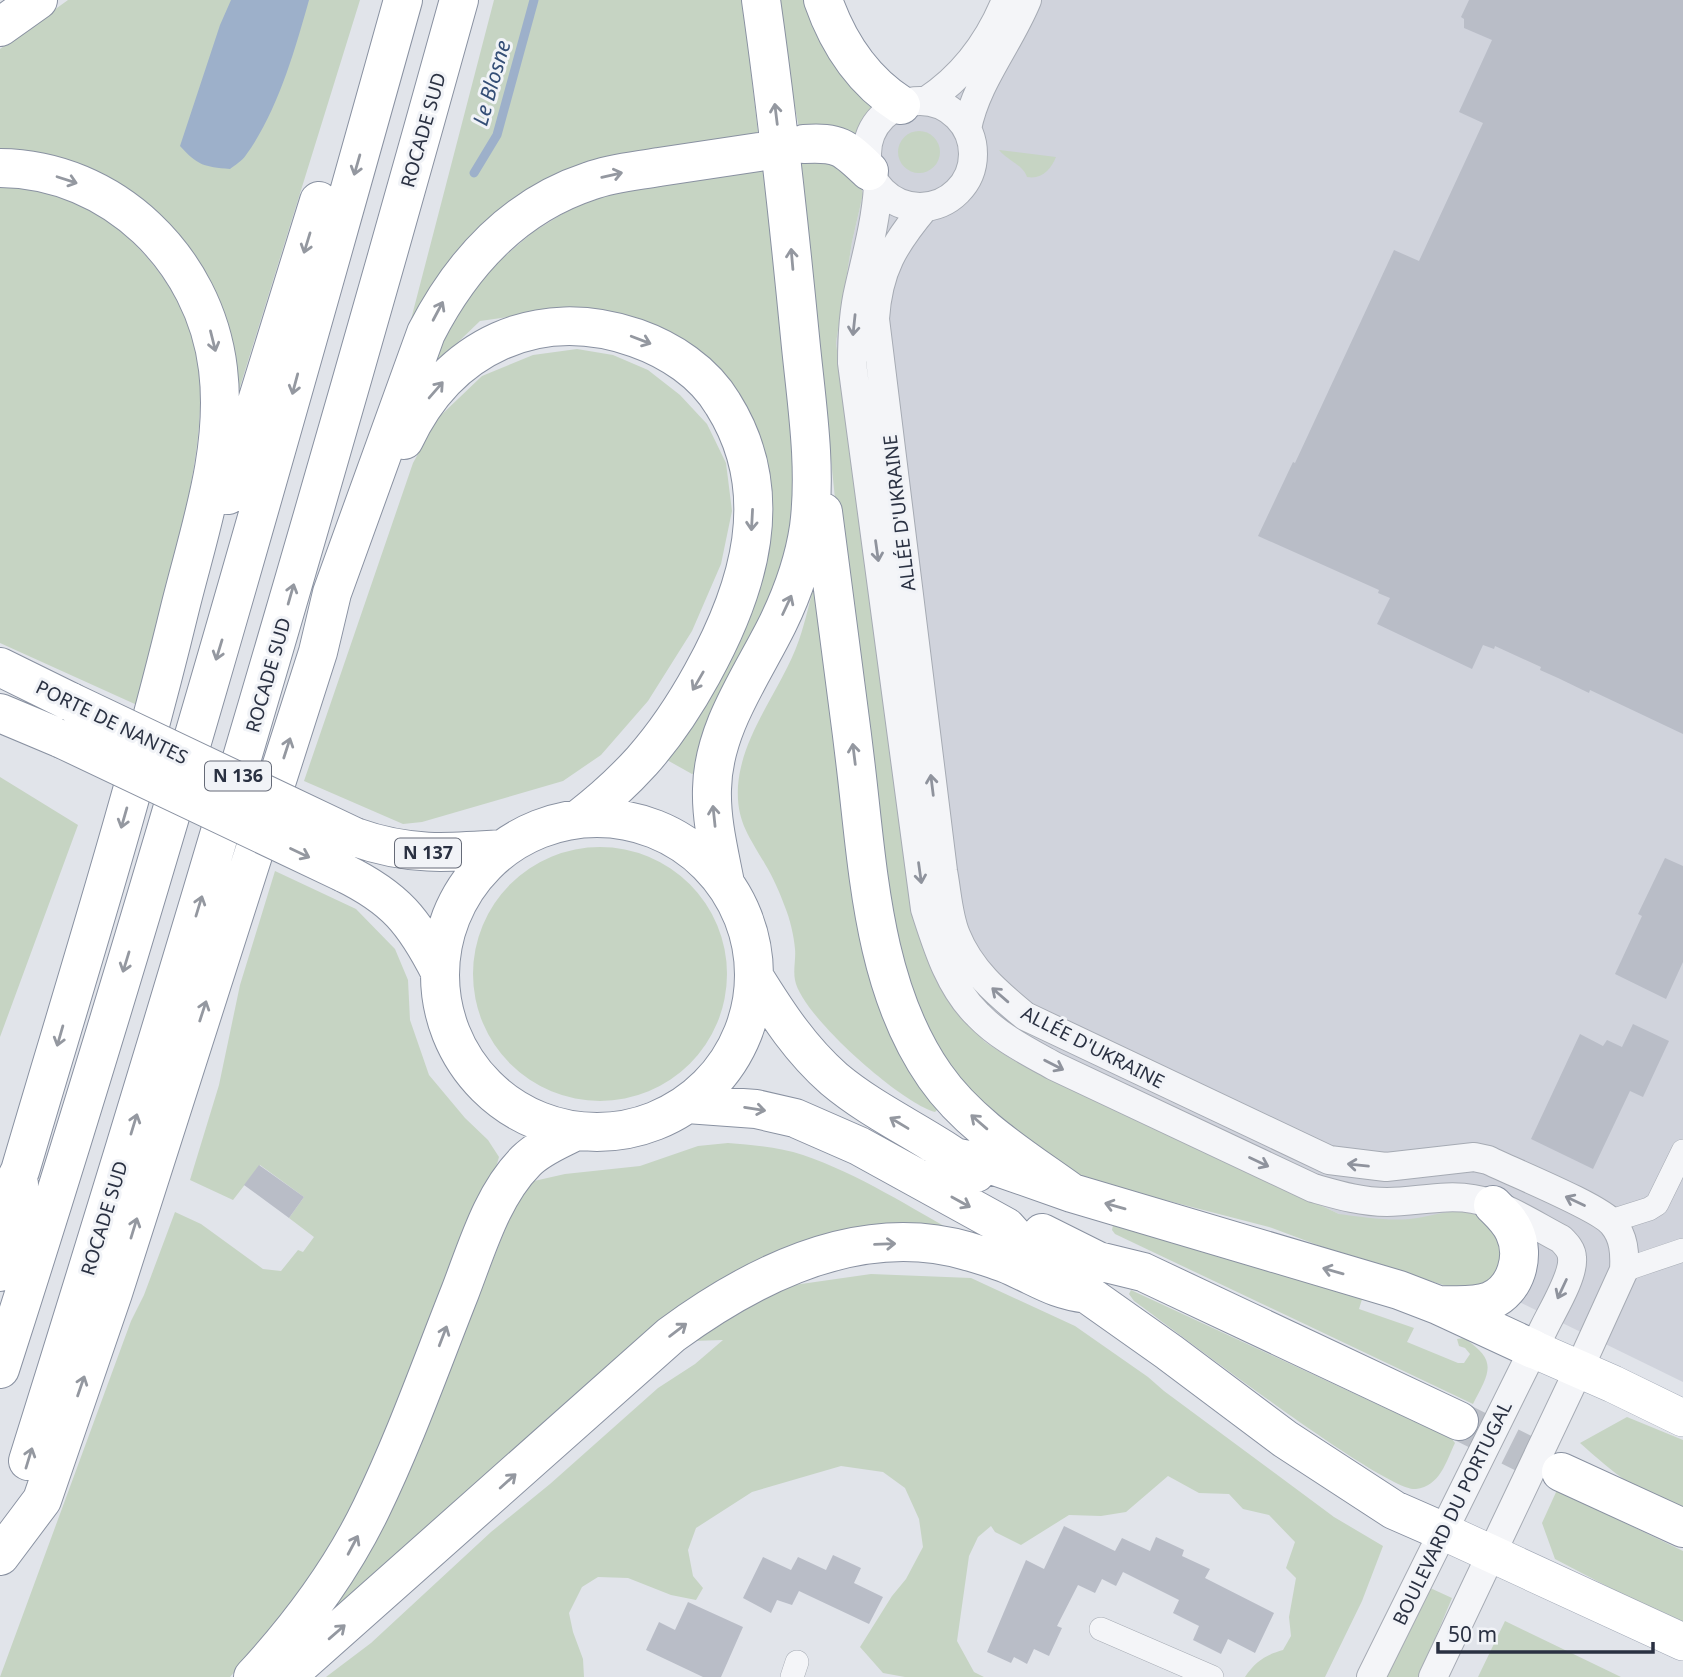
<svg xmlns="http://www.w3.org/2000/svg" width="1683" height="1677" viewBox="0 0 1683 1677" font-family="'Noto Sans',sans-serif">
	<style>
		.built { fill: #d0d3dc }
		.green { fill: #c6d4c3 }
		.water { fill: #9db0ca }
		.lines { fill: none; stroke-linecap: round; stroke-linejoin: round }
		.stream { stroke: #9db0ca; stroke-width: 9 }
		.building { fill: #b9bdc7 }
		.trunk-tunnel { stroke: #bcc0c8; stroke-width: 38; stroke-dasharray: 38 19; stroke-linecap: butt }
		.minor-casing { stroke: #a6abb4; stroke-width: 24 }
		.tertiary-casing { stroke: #a6abb4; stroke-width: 30 }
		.primary-casing { stroke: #a1a8b6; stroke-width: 38 }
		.trunk-casing { stroke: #8991a1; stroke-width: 40 }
		.minor { stroke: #f4f5f8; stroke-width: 23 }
		.tertiary { stroke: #f4f5f8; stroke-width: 28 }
		.primary { stroke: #fff; stroke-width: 37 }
		.trunk { stroke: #fff; stroke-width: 38 }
		.trunk-bridge-casing { stroke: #8991a1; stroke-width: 40; stroke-linecap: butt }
		.trunk-bridge { stroke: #fff; stroke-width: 38 }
		.oneway { stroke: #9498a0 }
		.oneway2 { stroke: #8f939d }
		.labels { text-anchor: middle; stroke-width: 6; stroke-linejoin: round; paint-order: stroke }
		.shield { fill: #f1f3f7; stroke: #666b78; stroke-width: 2 }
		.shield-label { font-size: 18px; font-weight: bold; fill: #2a3142 }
		.street-label { font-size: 19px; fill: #2a3142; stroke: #f1f3f7 }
		.water-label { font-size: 21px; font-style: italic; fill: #344e76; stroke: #f1f3f7 }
	</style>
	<rect width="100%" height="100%" fill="#e1e4ea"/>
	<path class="built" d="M993,0H1683V1382L1339,1214L1013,1060L985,1042L964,1018L916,906L836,343L852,242L863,194L855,142L860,124L874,106L937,83L967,47Z"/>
	<path class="green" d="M68,0H360L235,403L196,264L0,153V49Z
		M494,0H743L759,142L581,170L408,331Z
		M777,0H812L874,106L860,124L855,142L801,138L782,42Z
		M898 152a21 21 0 1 1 42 0a21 21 0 1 1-42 0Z
		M999,150L1056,157C1051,169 1042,180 1027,177C1023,165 1007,160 999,150Z
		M825,153L858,174L863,194L852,242L836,343L916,906L964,1018L985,1042L1013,1060L1339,1214C1363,1217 1386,1221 1410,1219C1429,1217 1452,1208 1470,1213C1493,1218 1507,1249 1498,1270C1496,1274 1491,1279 1488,1283L1460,1290L1347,1256L1269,1227L1072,1176L958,1085L903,992L839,539L801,158Z
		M764,162L795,476L793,532L782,582L702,770L692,774L667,760L766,481L635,319L573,308L480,321L425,374L469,287L533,232L585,200Z
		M0,186C16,188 32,189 47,193C89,201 124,230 151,262C171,286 188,315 195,346C207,401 196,460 185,514C172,579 155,641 137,705L0,643Z
		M577,349L613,355L648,370L680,395L707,424L726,463L732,511L721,564L692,631L648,701L601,755L563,781L422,822L403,824L304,781L413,463L437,419L482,376L533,355Z
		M816,579L842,729L939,1108L935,1112C901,1103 801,1015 795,980C793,970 796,959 795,949C794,936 790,919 785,907C780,893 773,877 765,864C749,836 736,821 738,786C742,733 782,689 799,640C806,620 810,599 816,579Z
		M0,777L78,825L0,1037Z
		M473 974a127 127 0 1 1 254 0a127 127 0 1 1-254 0Z
		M275,871L356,909L395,949L408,980L410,1020L429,1075L465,1118L488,1140L499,1157L493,1178L353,1512L275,1627L230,1677H0L131,1321L144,1295L175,1212L201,1224L263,1269L281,1271L298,1250L303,1252L314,1237L289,1218L304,1197L260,1165L233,1200L190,1180L219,1085L240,985Z
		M728,1143C753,1145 780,1147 803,1155C859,1174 911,1208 962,1236L791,1249L335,1608L340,1584L414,1456L517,1200L534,1181L565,1174L640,1166L698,1146Z
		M1113,1225L1363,1296L1359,1309L1414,1328L1407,1342L1458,1363H1464L1470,1354L1465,1348L1459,1346L1457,1339L1464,1338C1498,1361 1490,1371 1473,1404L1115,1234L1112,1230Z
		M871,1274L971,1278L1075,1326L1148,1377L1164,1391L1334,1517L1383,1546L1362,1601L1325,1677H1245C1255,1662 1265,1655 1283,1650L1291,1636L1289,1617L1296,1578L1286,1568L1295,1542L1269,1515L1243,1509L1229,1494L1199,1493L1168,1476L1126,1512L1101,1516L1069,1515L1021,1545L995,1532L991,1526L978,1537L969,1556L957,1641L974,1672L984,1677H905L883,1673L860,1647L892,1596L906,1579L923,1547L919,1519L905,1488L883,1472L841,1466L752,1492L696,1528L688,1550L693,1576L703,1588L696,1600L671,1595L628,1578L598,1577L582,1587L569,1613L573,1632L583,1659L584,1677H326L371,1643L491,1532L550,1484L658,1388L695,1364L723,1340L692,1341L780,1287Z
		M1131,1290L1452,1439L1455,1443C1446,1462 1440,1486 1416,1489C1386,1493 1172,1328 1134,1301L1129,1294Z
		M1627,1417L1683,1440V1515C1646,1499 1610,1470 1580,1443Z
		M1557,1490L1683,1551V1626L1555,1559L1542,1523Z
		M1428,1587L1452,1598L1419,1677H1381Z
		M1505,1621L1621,1677H1478Z"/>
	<path class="water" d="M231,0H309C295,50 277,113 246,155C242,161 235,165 230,169C204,167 197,165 180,146L220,25Z"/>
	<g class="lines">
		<path class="stream" d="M474,173L497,135L534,0"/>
	</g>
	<path class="building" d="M1469,0H1683V734L1590,690L1589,693L1558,678L1540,670L1541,667L1495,646L1494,649L1483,645L1472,669L1377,624L1390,598L1378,593L1379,590L1258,536L1293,462L1295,463L1394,250L1419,261L1483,123L1459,112L1492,40L1464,28V19L1461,17Z
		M1665,858L1683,866V962L1666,999L1615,974L1642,916L1638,914Z
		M1633,1024L1669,1041L1643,1097L1630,1091L1593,1169L1531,1139L1580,1034L1603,1046L1607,1040L1622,1047Z
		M259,1165L304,1197L289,1218L244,1185Z
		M1064,1526L1115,1551L1122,1538L1150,1551L1156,1537L1184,1550L1182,1556L1210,1569L1205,1578L1274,1613L1255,1653L1228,1639L1221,1654L1193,1640L1199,1626L1173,1613L1179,1600L1123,1572L1116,1586L1102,1579L1095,1593L1078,1585L1057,1626L1062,1628L1049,1656L1034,1649L1027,1664L1014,1657L1011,1663L987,1652L1026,1560L1044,1569Z
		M833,1555L861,1568L854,1583L883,1597L869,1624L799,1591L792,1605L777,1600L771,1613L743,1598L763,1557L791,1570L798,1557L826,1570Z
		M688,1602L743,1627L721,1677H703L646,1650L659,1622L675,1630Z"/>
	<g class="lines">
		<path class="trunk-tunnel" d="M1459,1421L1561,1472"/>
		<g class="minor-casing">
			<path id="minor" d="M1611,1221L1649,1209L1657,1204L1683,1151
				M1624,1270L1683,1250
				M1101,1629L1212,1677
				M792,1677L797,1662"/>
		</g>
		<g class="tertiary-casing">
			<path id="tertiary" d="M926,101C964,76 989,42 1006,0
				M867 154a53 53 0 1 1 106 0a53 53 0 1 1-106 0Z
				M967,129C976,82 1009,44 1027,0
				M878,186C876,221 867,253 859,288C853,313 852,338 852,363L925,909C937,946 949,987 978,1015C999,1037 1027,1051 1054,1066L1313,1188C1338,1195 1361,1202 1387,1202C1415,1202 1445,1194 1473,1199C1503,1204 1534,1225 1561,1239C1566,1244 1572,1250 1572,1258C1574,1276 1552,1311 1544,1328L1371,1677
				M925,207C894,244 878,270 875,319L943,871C947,892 948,916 956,935C970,970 997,993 1025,1016L1329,1160L1386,1167L1474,1157L1488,1160C1512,1172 1600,1207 1613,1224C1624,1237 1625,1253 1624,1270L1579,1369L1433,1677"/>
		</g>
		<g class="primary-casing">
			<path id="primary" d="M1533,1349L1613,1384L1683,1418
				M1442,1531L1683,1642"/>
		</g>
		<g class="trunk-casing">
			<path id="trunk" d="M823,0C838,43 862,80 901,105
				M0,27L38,0
				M804,144C839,142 844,147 869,171
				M0,168C113,169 205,260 218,369C228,450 199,531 180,608C134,798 75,984 20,1171L0,1211
				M404,440C448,346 538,304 636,338C670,350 704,372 723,404C779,493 749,589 702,674C685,705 665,735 642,761C623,782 602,801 580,818
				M228,495L319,201
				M823,512C834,594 845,677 855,760C868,866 872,986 935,1076C969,1125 1025,1159 1072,1193
				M0,667L71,702
				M0,713L62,739
				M440 975a157 157 0 1 1 314 0a157 157 0 1 1-314 0Z
				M355,837C408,856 448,853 502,849
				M344,873C395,898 414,921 440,972
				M725,883C719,852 711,820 712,789C713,728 752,676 778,623C793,592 804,561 809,527C817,465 806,400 800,337C789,224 777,112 761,0
				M755,978C778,1015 801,1050 834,1079C878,1116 932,1137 976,1173
				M687,1104L756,1109L795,1118L859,1146L1006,1227L1024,1247L1070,1276L1087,1294L1169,1352L1285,1439L1394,1510L1442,1531
				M958,1158L989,1164L1072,1193L1399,1290L1438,1305L1533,1349
				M1042,1233L1098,1261L1143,1272L1459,1421
				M0,1272L18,1208L19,1184
				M1440,1305C1457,1305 1474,1307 1490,1301C1516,1290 1526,1256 1514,1231C1509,1220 1501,1213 1493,1205
				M0,1369C146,916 275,458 403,0
				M28,1461C180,976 323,490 459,0
				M1561,1472L1683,1528
				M0,1556L42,1500L113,1293L318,652L332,593L426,333C462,263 514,206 590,181C612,173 636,171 659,167C692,162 726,157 759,152
				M253,1677C300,1626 341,1571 371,1509C405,1439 431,1365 460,1292C477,1248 492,1195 526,1161C540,1147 559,1140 576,1131
				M286,1677L671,1335C754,1274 861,1220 967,1251C984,1256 1002,1261 1018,1269C1044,1281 1057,1290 1087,1294"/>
		</g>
		<use href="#minor" class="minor"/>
		<use href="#tertiary" class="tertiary"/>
		<use href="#primary" class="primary"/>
		<use href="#trunk" class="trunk"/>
		<g class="trunk-bridge-casing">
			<path id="trunk-bridge" d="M71,702L355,837
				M62,739L344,873"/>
		</g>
		<use href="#trunk-bridge" class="trunk-bridge"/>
	</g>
	<defs><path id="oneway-shaft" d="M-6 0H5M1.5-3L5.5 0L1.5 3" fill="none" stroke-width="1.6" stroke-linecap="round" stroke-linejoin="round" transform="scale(1.75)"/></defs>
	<g class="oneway">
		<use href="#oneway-shaft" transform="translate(776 114) rotate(-97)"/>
		<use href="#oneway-shaft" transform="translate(357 165) rotate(106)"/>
		<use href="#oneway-shaft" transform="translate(612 175) rotate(-13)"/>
		<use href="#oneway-shaft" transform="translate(67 180) rotate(18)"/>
		<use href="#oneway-shaft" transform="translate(307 243) rotate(107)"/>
		<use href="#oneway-shaft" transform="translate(792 259) rotate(-95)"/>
		<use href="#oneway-shaft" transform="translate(438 311) rotate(-62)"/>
		<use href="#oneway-shaft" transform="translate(641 340) rotate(21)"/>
		<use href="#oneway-shaft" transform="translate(213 341) rotate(76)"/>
		<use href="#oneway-shaft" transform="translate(295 384) rotate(105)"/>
		<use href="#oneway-shaft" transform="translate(436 390) rotate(-49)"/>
		<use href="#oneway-shaft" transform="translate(752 520) rotate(93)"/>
		<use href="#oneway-shaft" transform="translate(291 594) rotate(-74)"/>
		<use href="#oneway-shaft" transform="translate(787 605) rotate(-65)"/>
		<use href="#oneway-shaft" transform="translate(219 650) rotate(107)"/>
		<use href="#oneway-shaft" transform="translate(698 681) rotate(120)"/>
		<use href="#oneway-shaft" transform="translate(287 748) rotate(-72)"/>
		<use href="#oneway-shaft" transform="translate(854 754) rotate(-97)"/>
		<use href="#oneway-shaft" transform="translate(714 816) rotate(-96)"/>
		<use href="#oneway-shaft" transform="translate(124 818) rotate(106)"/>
		<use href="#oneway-shaft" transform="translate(300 853) rotate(25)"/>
		<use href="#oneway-shaft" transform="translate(199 906) rotate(-73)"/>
		<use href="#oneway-shaft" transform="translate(126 962) rotate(107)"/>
		<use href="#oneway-shaft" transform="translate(203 1011) rotate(-72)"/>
		<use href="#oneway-shaft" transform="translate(60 1036) rotate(106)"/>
		<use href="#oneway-shaft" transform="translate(755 1109) rotate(9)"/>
		<use href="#oneway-shaft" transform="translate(979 1122) rotate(-139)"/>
		<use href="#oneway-shaft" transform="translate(899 1123) rotate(-149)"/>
		<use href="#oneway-shaft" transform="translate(134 1124) rotate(-73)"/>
		<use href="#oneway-shaft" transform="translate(961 1202) rotate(29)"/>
		<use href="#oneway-shaft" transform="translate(1115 1206) rotate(-164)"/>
		<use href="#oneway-shaft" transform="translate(134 1228) rotate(-73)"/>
		<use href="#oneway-shaft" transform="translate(885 1244) rotate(-2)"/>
		<use href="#oneway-shaft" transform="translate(1333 1271) rotate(-164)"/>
		<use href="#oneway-shaft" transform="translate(678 1330) rotate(-37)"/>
		<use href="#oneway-shaft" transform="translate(443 1336) rotate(-69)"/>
		<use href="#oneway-shaft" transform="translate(81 1386) rotate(-71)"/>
		<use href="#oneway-shaft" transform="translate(29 1458) rotate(-73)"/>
		<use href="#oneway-shaft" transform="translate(508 1481) rotate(-42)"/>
		<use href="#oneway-shaft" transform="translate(353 1545) rotate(-62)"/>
		<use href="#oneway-shaft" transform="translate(337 1632) rotate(-41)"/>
	</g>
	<g class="oneway2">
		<use href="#oneway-shaft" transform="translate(854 325) rotate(96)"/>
		<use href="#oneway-shaft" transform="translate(877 551) rotate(82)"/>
		<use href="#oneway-shaft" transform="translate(932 785) rotate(-97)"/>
		<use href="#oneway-shaft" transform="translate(920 873) rotate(82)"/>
		<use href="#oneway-shaft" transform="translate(1000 995) rotate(-139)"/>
		<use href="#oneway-shaft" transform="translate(1054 1065) rotate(27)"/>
		<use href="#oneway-shaft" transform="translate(1259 1162) rotate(25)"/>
		<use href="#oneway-shaft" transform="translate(1358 1165) rotate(-174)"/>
		<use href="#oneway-shaft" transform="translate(1575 1201) rotate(-155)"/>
		<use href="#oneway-shaft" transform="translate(1562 1289) rotate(115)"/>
	</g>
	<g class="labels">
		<g class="shield">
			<rect x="205" y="761.5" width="66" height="29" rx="5"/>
			<rect x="395" y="838.5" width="66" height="29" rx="5"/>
		</g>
		<g class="shield-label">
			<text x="238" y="782">N 136</text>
			<text x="428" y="859">N 137</text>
		</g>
		<g class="street-label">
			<text transform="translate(423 130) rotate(-74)" y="7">ROCADE SUD</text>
			<text transform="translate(899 513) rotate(-97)" y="7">ALLÉE D'UKRAINE</text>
			<text transform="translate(268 675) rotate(-74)" y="7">ROCADE SUD</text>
			<text transform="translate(112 722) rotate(26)" y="7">PORTE DE NANTES</text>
			<text transform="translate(1093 1047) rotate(27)" y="7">ALLÉE D'UKRAINE</text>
			<text transform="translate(104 1218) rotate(-73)" y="7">ROCADE SUD</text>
			<text transform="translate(1452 1513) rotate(-64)" y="7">BOULEVARD DU PORTUGAL</text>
		</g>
		<g class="water-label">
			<text transform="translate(492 83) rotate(-74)" y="7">Le Blosne</text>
		</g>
	</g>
	<path d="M1438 1642v10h215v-10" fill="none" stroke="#2a3142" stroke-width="3.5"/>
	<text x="1448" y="1642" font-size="21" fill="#2a3142" stroke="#f1f3f7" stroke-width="5" paint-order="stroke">50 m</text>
</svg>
